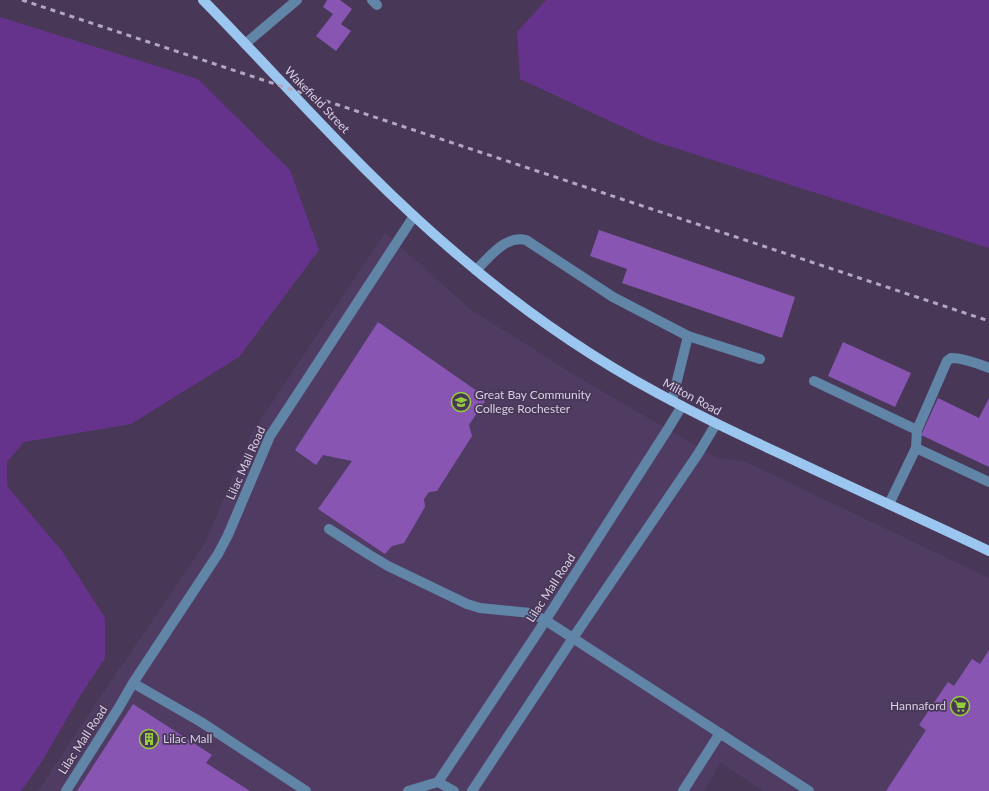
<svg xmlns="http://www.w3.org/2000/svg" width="989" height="791" viewBox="0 0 989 791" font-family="Lato,sans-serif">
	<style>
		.built { fill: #503c63 }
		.green { fill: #66338c }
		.building { fill: #8955b3 }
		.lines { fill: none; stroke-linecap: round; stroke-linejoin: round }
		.minor { stroke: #6085a7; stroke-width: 10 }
		.major { stroke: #9ac6f0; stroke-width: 10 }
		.rail { stroke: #b4a8c0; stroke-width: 3; stroke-dasharray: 5 5; stroke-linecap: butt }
		.labels { text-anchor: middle; stroke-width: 3.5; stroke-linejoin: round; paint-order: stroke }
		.street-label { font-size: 12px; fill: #d9cfe4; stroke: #483757 }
		.poi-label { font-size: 12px; fill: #d9cfe4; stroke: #483757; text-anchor: start }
	</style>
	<rect width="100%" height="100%" fill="#483757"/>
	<path class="built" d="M385,233L470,309L581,379L717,458L746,462L989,578V791H763L721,763L704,791H38L111,681L204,545L252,433Z"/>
	<path class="green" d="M546,0H989V248L653,141L520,79L517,32Z
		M0,17L198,79L290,170L319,250L239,357L131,424L24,442L7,462V486L62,551L105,618V658L80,696L41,763L21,791H0Z"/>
	<path class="building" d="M327,0H340L352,9L341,24L351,31L336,51L316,36L333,14L323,7Z
		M599,230L795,297L782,338L622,283L627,269L590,256Z
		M378,322L487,398L469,425L472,436L437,491L429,492L424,499L425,507L404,543L392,546L385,554L318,509L352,461L323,455L316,465L295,450Z
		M843,342L911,373L895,407L828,376Z
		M938,398L979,418L989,398V467L921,435Z
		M989,650V791H886L926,730L919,725L948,682L954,686L972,659L980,664Z
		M133,704L212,755L206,763L250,791H77Z"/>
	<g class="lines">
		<path class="minor" d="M372,0L377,5
			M245,44L297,0
			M476,270C490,257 505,235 526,240L613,297L688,336L672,401
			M688,336L760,359
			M814,381L917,430
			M916,448L989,482
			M889,504L916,448L917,430L947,361L951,358C964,358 977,363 989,368
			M329,529L368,554L388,566L467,604L480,608L530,613L545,620L809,791
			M133,683L201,722L306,791
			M438,782L538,632L666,432L682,406
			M66,791L118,709L133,683L218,554L228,535L270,436L414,216
			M408,791L438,782L454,791
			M472,791L573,638L698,454L716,424
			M683,791L720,733"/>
		<path class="major" d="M203,0C258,56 310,114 365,169C434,238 509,302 591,354C652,393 716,424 781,454C850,487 920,518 989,551"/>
		<path class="rail" d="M22,0L989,321"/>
	</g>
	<defs>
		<g id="university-ring" transform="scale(1)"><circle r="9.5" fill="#483757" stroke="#96cc39" stroke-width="1.5"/><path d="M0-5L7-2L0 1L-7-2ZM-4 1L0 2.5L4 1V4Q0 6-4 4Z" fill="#96cc39"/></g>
		<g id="supermarket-ring" transform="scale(1)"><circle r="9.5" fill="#483757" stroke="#96cc39" stroke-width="1.5"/><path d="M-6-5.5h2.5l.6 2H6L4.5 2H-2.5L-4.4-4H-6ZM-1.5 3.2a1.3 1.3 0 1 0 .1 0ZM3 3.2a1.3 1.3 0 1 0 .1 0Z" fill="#96cc39"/></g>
		<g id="building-ring" transform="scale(1)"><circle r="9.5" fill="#483757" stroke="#96cc39" stroke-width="1.5"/><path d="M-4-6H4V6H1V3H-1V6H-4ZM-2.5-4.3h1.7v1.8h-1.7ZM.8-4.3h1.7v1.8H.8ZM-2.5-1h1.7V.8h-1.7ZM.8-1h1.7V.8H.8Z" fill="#96cc39"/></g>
	</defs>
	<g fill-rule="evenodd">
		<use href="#university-ring" x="461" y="402"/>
		<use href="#supermarket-ring" x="960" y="706"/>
		<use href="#building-ring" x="149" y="739"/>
	</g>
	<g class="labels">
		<g class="street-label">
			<text transform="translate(317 100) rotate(46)" y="4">Wakefield Street</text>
			<text transform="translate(692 397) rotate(28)" y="4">Milton Road</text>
			<text transform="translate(246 463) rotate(-66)" y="4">Lilac Mall Road</text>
			<text transform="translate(551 588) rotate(-57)" y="4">Lilac Mall Road</text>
			<text transform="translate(83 740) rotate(-57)" y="4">Lilac Mall Road</text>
		</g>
		<g class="poi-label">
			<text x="475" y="399">Great Bay Community<tspan x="475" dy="14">College Rochester</tspan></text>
			<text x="946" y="710" text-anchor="end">Hannaford</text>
			<text x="163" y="743">Lilac Mall</text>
		</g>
	</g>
</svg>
